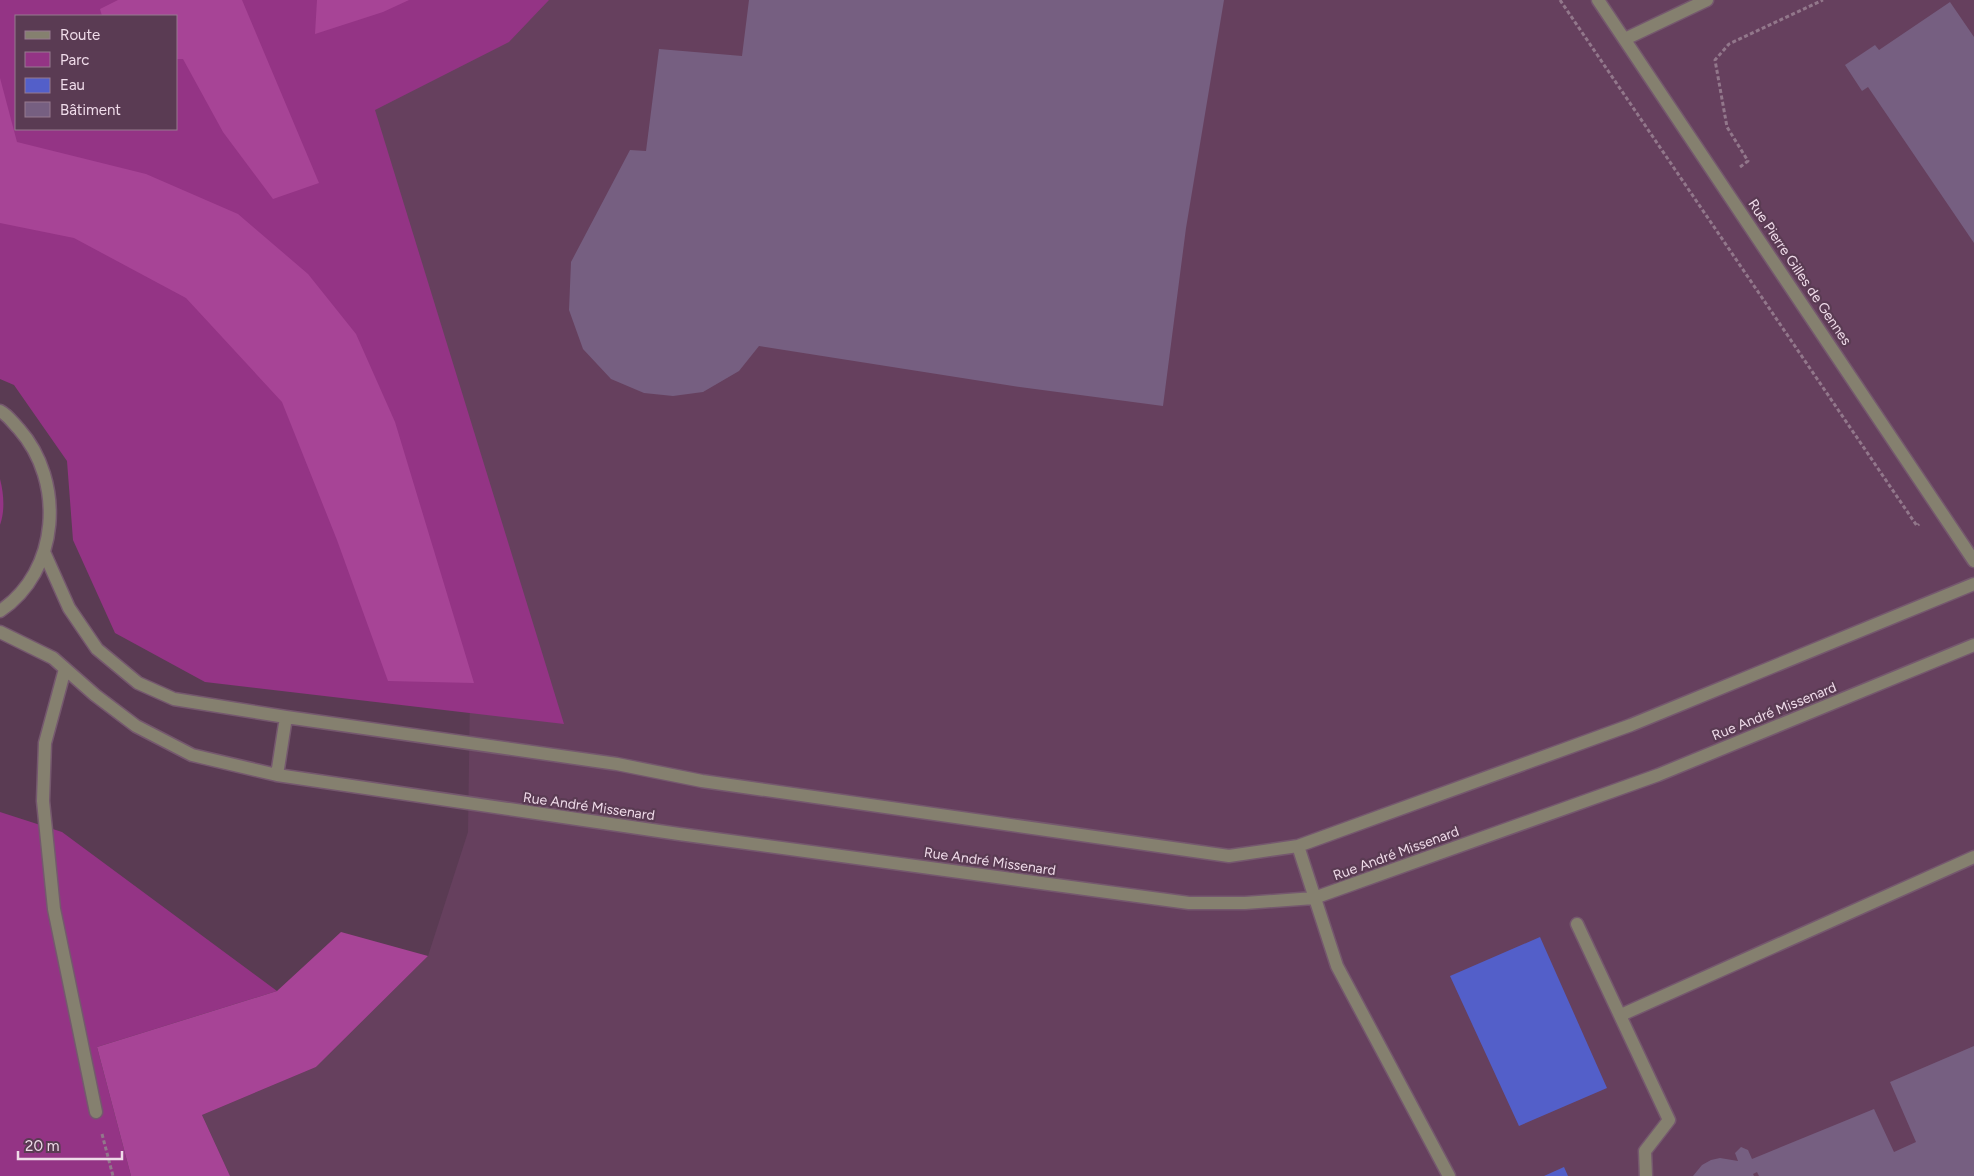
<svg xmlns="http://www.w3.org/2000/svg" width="1974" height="1176" viewBox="0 0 1974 1176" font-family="Figtree,sans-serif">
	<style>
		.built { fill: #66405e }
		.green { fill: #943485; fill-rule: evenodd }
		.forest { fill: #a74496 }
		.water { fill: #535fc9 }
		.building { fill: #765f81 }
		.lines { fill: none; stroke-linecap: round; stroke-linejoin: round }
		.minor-casing { stroke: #75586e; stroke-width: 15 }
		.path { stroke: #92778b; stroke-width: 3; stroke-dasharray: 4 2.5; stroke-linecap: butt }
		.minor { stroke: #85806f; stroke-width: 12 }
		.labels { text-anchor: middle; stroke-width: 4.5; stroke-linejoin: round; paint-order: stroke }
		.street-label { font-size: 14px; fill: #efdbe9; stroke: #5a3b53 }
	</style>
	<rect width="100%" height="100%" fill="#5a3b53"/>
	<path class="built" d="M0,0H1974V1176H230L202,1115L316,1067L428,956L468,832L470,692L176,129V16H16Z"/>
	<path class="green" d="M0,0H549L509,42L375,110L564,724L205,682L115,633L73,540L67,461L14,385L0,379ZM16,16H176V129H16Z
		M0,479C4,494 5,511 0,525Z
		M0,812L62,832L277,991L97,1047L131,1176H0Z"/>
	<path class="forest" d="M118,0H242L319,183L273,199L223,132L183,59H176V16H102L100,9Z
		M317,0H409L383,12L315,34Z
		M0,78L17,142L146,174L238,214L308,274L356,334L395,422L474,683L388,681L337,540L282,402L186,298L74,238L0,223Z
		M341,932L428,956L316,1067L202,1115L230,1176H131L97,1047L277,991Z"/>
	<path class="water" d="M1540,937L1607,1088L1519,1126L1450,976Z
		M1564,1167L1568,1176H1544Z"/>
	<path class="building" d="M749,0H1224L1186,228L1163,406L1013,386L759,346L739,371L703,392L673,396L644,393L611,379L583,349L569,310L571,262L630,150L646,151L659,49L742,56Z
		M1950,2L1974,37V243L1868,87L1862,91L1845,65L1875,45L1879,50Z
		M1974,1046V1176H1759L1757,1172L1753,1174L1754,1176H1693L1702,1165L1711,1160L1720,1158L1738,1161L1735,1153L1741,1147L1748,1150L1752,1159L1874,1109L1894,1152L1916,1142L1890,1082Z"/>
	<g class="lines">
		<g class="minor-casing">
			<path id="minor" d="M1598,0L1974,561
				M1625,39L1707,0
				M0,411C8,415 13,423 19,429C65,481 60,571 0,611
				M44,552L69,608L97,649L138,683L174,699L286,717L617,764L702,781L1229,856L1298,846L1631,725L1974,584
				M0,632L53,658L95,695L136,726L192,755L277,775L679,834L1189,903H1245L1314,898L1658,775L1974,645
				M65,669L45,743L43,801L54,909L96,1112
				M277,775L286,717
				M1298,846L1337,966L1449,1176
				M1577,924L1669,1120L1645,1151L1646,1176
				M1621,1015L1974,857"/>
		</g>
		<path class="path" d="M1560,0L1917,526L1919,524
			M1740,167L1748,161L1727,127L1715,60L1729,44L1823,0
			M102,1134L113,1176"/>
		<use href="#minor" class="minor"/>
	</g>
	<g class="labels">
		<g class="street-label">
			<text transform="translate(1800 272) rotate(56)" y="5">Rue Pierre Gilles de Gennes</text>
			<text transform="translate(1774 711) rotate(-22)" y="5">Rue André Missenard</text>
			<text transform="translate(589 806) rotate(8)" y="5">Rue André Missenard</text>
			<text transform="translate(1396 853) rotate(-20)" y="5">Rue André Missenard</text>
			<text transform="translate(990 861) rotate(8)" y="5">Rue André Missenard</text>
		</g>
	</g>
	<rect x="15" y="15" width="162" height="115" fill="#5a3b53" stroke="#967b8f"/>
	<rect x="25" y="31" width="25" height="8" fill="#85806f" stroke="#967b8f"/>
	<text x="60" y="40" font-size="15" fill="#efdbe9">Route</text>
	<rect x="25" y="52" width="25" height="15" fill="#943485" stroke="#967b8f"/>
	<text x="60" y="65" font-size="15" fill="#efdbe9">Parc</text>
	<rect x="25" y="78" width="25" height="15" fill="#535fc9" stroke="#967b8f"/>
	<text x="60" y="90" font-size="15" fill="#efdbe9">Eau</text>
	<rect x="25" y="102" width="25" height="15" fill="#765f81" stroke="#967b8f"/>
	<text x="60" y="115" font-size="15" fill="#efdbe9">Bâtiment</text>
	<path d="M18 1151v8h104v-8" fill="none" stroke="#efdbe9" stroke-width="2.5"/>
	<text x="25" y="1151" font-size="15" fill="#efdbe9" stroke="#5a3b53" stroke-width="4" paint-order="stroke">20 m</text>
</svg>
